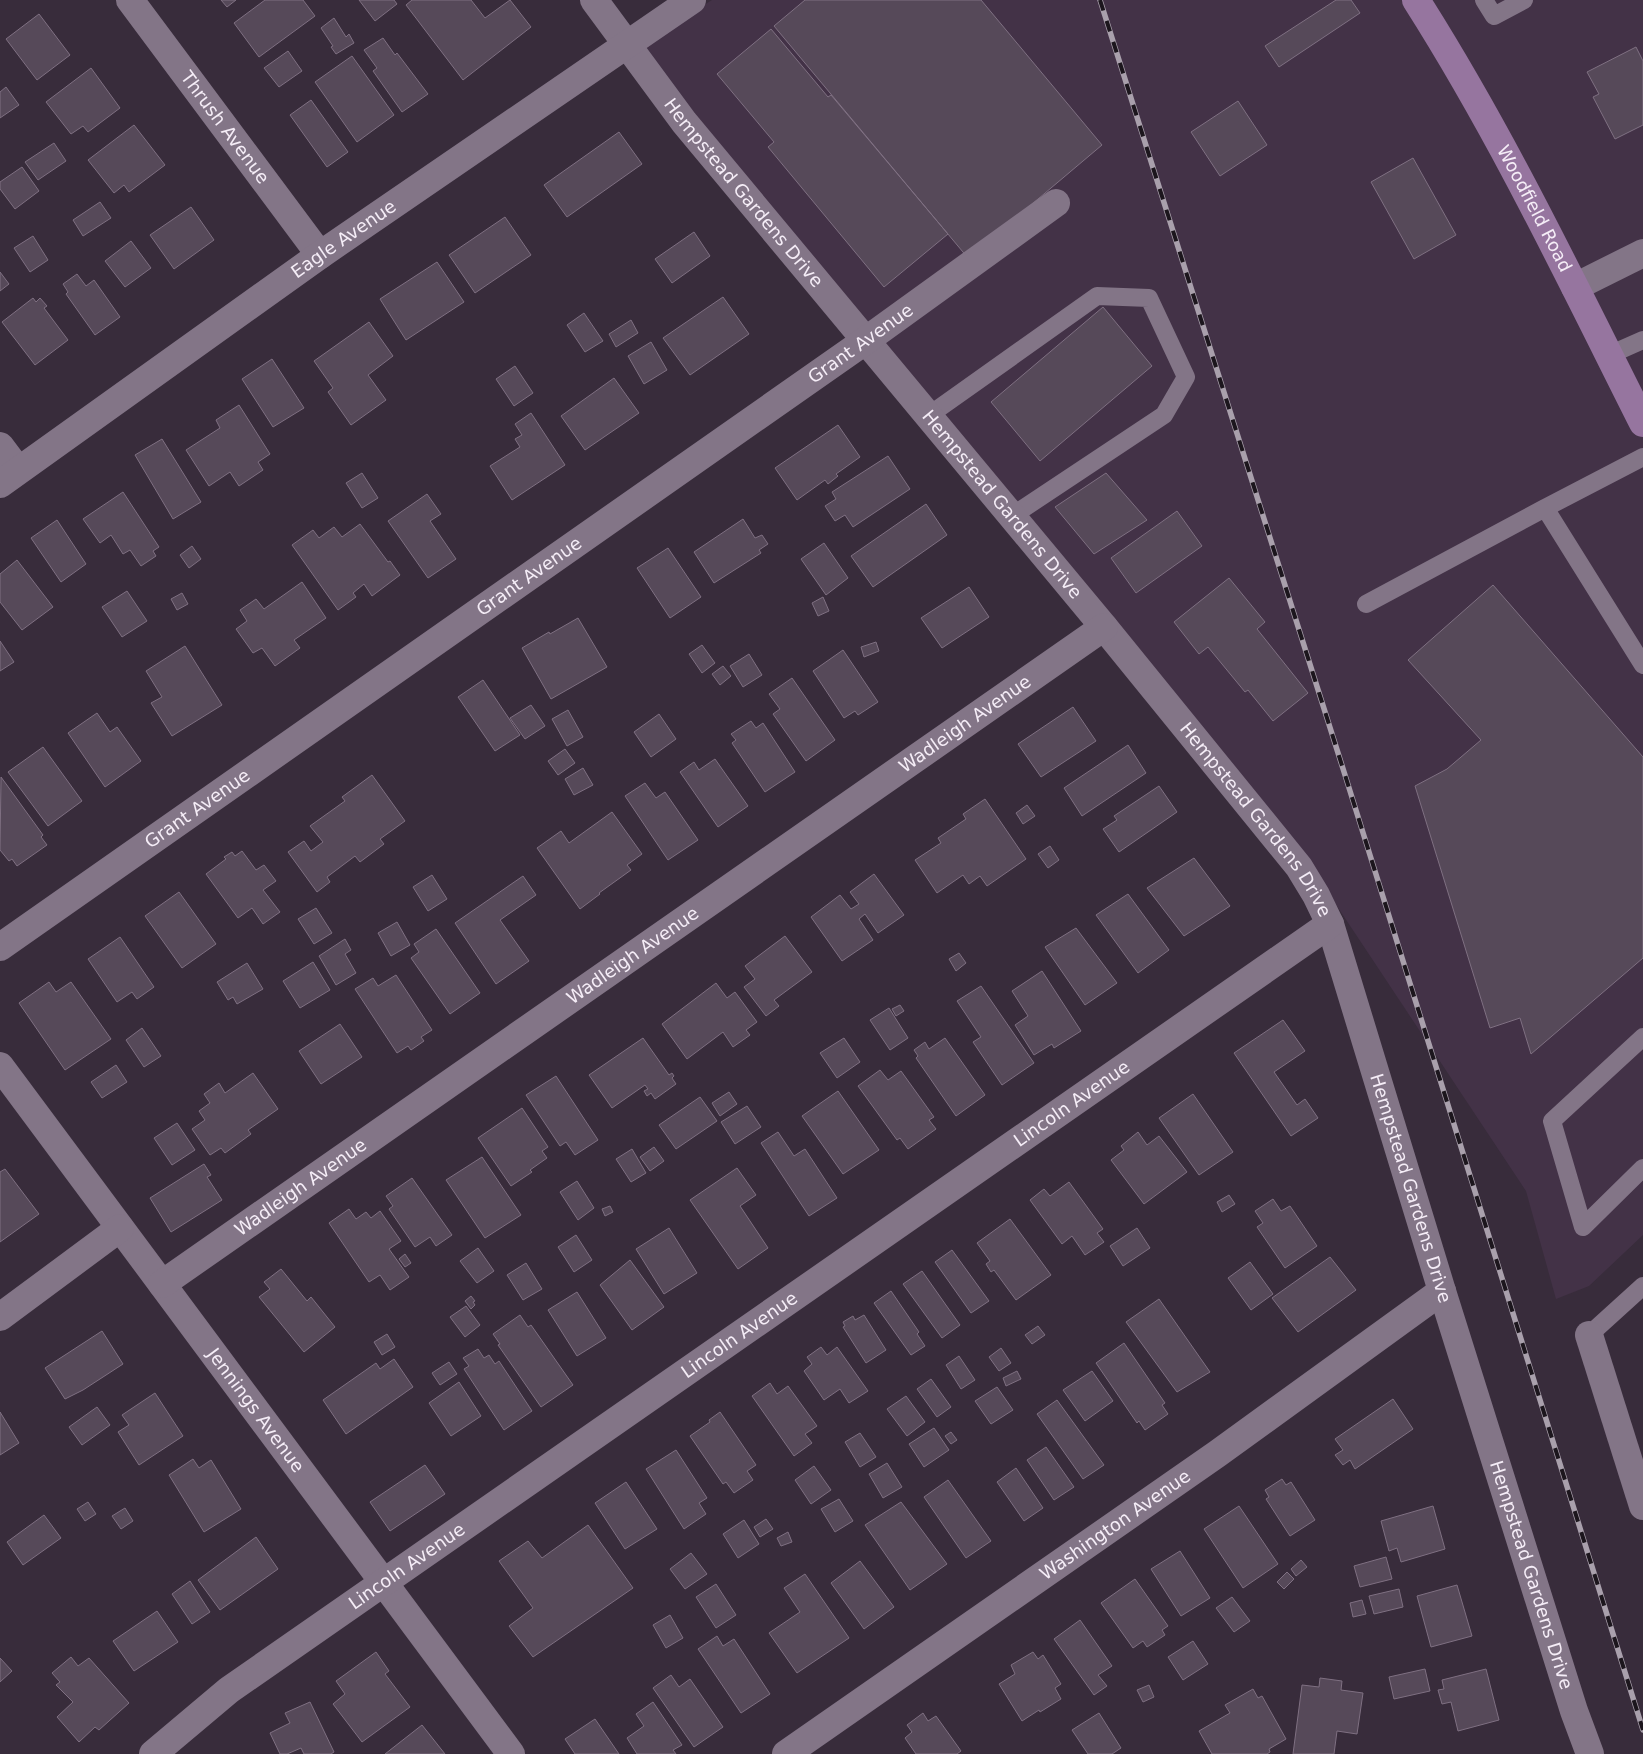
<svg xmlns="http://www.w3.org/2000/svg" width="1643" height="1754" viewBox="0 0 1643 1754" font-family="'DejaVu Sans',sans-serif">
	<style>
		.built { fill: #433247 }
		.building { fill: #564959; stroke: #7f7082 }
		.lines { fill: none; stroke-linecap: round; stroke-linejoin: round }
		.service { stroke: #837587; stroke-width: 18 }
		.minor { stroke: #837587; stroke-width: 28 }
		.tertiary { stroke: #837587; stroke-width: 28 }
		.secondary { stroke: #96759f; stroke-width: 28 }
		.rail-casing { stroke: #a9a0ac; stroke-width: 5.5 }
		.rail { stroke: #1c161d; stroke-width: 4; stroke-dasharray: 11; stroke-linecap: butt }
		.labels { text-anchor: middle; stroke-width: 4; stroke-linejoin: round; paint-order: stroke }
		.street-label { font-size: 18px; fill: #f5edf7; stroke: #1c161d }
	</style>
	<rect width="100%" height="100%" fill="#382c3b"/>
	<path class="built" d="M712,0H1643V1235L1589,1286L1556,1299L1526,1191L1325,888L640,46Z"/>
	<path class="building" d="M221,0H236L227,7Z
		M265,0H303L315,16L259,57L234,23Z
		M359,0H394L397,4L375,21Z
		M412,0H471L485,18L510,0L531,27L463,80L406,5Z
		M805,0H981L1102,145L968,258L774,26Z
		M1336,0H1351L1360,13L1279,67L1265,46Z
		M39,14L70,55L37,80L6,39Z
		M334,18L346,37L349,34L354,43L336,54L331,47L333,46L321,28Z
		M771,29L828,97L831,95L948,234L884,287L768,147L774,142L717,74Z
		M383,38L395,55L397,53L428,94L402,112L373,71L377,68L364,50Z
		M1636,47L1643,61V125L1615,139L1593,97L1599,94L1587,72Z
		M288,51L302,71L279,87L264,68Z
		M352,56L394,115L357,142L315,82Z
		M91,68L120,108L88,132L83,126L71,134L46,102Z
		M6,87L19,105L0,118V92Z
		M311,100L348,152L327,167L290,115Z
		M1238,101L1267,145L1220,176L1191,132Z
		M134,125L165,165L129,192L124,185L114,193L88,160Z
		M619,132L642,164L567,217L544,185Z
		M54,143L66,161L38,180L25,162Z
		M1413,158L1456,235L1414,259L1371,182Z
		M22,167L39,191L15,209L0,189V182Z
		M100,202L111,218L83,236L73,220Z
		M191,207L214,240L174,269L150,235Z
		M505,217L531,255L475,293L449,255Z
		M694,232L710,256L672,283L655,259Z
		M33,236L48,260L30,272L14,248Z
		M131,241L151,268L125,287L105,261Z
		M437,262L464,302L406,340L380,299Z
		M0,272L9,284L0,291Z
		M77,274L86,286L94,280L120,317L95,335L66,294L68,292L63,284Z
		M723,297L749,334L690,375L663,338Z
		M33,298L36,302L40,298L47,306L44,308L68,340L35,365L2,322Z
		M1103,307L1152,366L1040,461L991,402Z
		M584,313L603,341L585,352L567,325Z
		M631,320L638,333L616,347L609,334Z
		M369,322L393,356L368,375L386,400L351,425L328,392L333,388L314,361Z
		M651,342L667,370L644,384L628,356Z
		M272,359L304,408L273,427L242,379Z
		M515,366L533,393L514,406L496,379Z
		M614,378L639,413L585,450L561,416Z
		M239,405L270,454L258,462L263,470L239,486L230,472L209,486L186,450L220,428L216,420Z
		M531,413L565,465L512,500L490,466L520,447L515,439L522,435L515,424Z
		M838,425L860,457L836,474L838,476L828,484L825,480L797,500L775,468Z
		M162,439L201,502L173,519L135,455Z
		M888,456L910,489L853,527L845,515L835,521L825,506L836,499L832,492Z
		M362,473L378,498L362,508L346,483Z
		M1106,473L1147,520L1094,554L1055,507Z
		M123,492L159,547L153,551L156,556L141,566L130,550L123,554L111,535L100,543L83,519Z
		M427,494L441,514L430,521L456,559L428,578L388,521Z
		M926,504L947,535L873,587L851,556Z
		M1177,511L1202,546L1136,593L1111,558Z
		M743,519L755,538L762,535L768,544L759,550L761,553L714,583L694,552Z
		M57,520L86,564L61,582L31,538Z
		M360,524L388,562L390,561L400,575L372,596L364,584L353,593L356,597L338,610L292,545L313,530L319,538L334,527L342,537Z
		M824,543L848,578L826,595L801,559Z
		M192,546L201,559L189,568L180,555Z
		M668,548L701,597L670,618L637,568Z
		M17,560L53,607L22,630L0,602V574Z
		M1229,578L1265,622L1257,629L1308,693L1273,721L1248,690L1245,692L1208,647L1199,654L1174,622Z
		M302,582L326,618L294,640L300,648L275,666L262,648L253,653L236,629L247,621L240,610L256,599L264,609Z
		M1493,585L1643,757V958L1531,1054L1520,1018L1490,1028L1415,786L1447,769L1481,740L1408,660Z
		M969,587L989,617L942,648L921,618Z
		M127,591L147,621L122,637L102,607Z
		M182,593L188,604L177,610L171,599Z
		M823,597L829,611L818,616L812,603Z
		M578,618L607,667L551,699L522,648L549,632L550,634Z
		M0,641L14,662L0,671Z
		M876,642L879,651L864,657L861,647Z
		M702,645L715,663L702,673L689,654Z
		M185,646L222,705L172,736L151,703L162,697L146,671Z
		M843,650L878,702L858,715L855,711L844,718L813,671Z
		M749,654L762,675L743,687L730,666Z
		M723,666L731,676L720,685L712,674Z
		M792,678L835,740L806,761L773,714L780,709L769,694Z
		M483,680L520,735L495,751L458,697Z
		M531,705L545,726L525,739L510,718Z
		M1073,707L1096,741L1041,777L1018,744Z
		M568,710L583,737L567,746L552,719Z
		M97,713L110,732L117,727L141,761L105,787L68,733Z
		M659,714L676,739L651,757L634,732Z
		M751,721L756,728L763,723L795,772L765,792L732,743L736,740L731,734Z
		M1128,745L1146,773L1082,816L1064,788Z
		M43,747L82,801L48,826L8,772Z
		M565,749L575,763L558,775L548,761Z
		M715,759L748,806L718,827L680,772L694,762L699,770Z
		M583,768L593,785L574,795L565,779Z
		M372,775L405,821L380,839L384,844L360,862L355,856L327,877L330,882L317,892L288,852L304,841L311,851L323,842L310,826L345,801L342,797Z
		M1,777L43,835L41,837L47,845L17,866L12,859L9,861L0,850Z
		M645,783L656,798L665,792L698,840L668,860L625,796Z
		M1159,786L1177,812L1119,852L1103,829L1117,820L1114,816Z
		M985,799L1026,859L987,886L980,876L969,884L963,875L937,893L915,860L941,843L938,838L966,819L963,814Z
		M1027,805L1035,816L1023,824L1016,813Z
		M612,812L642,854L627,865L631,870L599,893L600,894L580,909L537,848L561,831L569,843Z
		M1050,846L1059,860L1048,868L1038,854Z
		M242,851L256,870L264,865L276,881L263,890L280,912L263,924L252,908L238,918L206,874L226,859L224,857L232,852L235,856Z
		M1194,858L1230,906L1184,936L1147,888Z
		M874,874L904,915L878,933L865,914L859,919L873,940L842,961L811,917L840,895L851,909L859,904L850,892Z
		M432,875L447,899L428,911L413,887Z
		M523,876L536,895L500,920L529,961L496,984L455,923Z
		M179,892L216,944L182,968L145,916Z
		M1128,894L1169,950L1138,973L1096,915Z
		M316,908L332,933L314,944L298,919Z
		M397,922L410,945L391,956L378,933Z
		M1076,928L1117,983L1085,1005L1045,947Z
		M436,929L480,993L450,1014L411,958L419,952L414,944Z
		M785,936L812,972L774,1000L779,1006L766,1016L744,987L755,979L745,966Z
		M120,937L154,987L137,999L132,992L117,1002L88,959Z
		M345,939L351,950L345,954L356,973L336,985L319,956Z
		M959,953L966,963L956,971L949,959Z
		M313,962L330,990L300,1008L283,981Z
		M247,963L263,989L237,1004L233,997L228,1000L217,982Z
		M1042,971L1081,1031L1054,1048L1052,1044L1034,1055L1015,1025L1028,1016L1012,991Z
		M396,975L432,1030L421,1037L424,1041L411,1050L408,1046L397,1053L355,989L373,978L378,986Z
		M49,982L56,992L71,982L111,1039L65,1070L19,1003Z
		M716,983L727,998L735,992L757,1022L746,1030L750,1035L733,1047L723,1032L687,1059L662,1024Z
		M981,986L1034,1063L1002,1085L973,1042L981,1037L957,1001Z
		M900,1005L904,1011L896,1016L892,1009Z
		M889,1008L908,1038L890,1050L870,1020Z
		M1283,1020L1305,1051L1274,1072L1297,1105L1305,1099L1318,1118L1291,1136L1234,1053Z
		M340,1024L362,1057L321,1084L299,1051Z
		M142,1028L161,1056L144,1067L126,1040Z
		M643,1038L669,1075L672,1073L674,1076L672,1078L676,1084L655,1099L651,1093L647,1096L644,1091L648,1089L645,1085L612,1108L589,1075Z
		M844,1038L860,1062L837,1078L820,1053Z
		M945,1038L985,1095L956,1116L916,1058L918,1056L914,1050L925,1042L929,1049Z
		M116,1065L127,1082L102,1098L91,1082Z
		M880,1070L888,1080L901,1071L934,1117L929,1120L936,1129L908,1149L900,1138L897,1140L858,1086Z
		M253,1073L278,1109L248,1130L251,1134L225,1153L221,1148L210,1155L192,1129L205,1120L199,1111L210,1103L204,1094L219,1083L225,1093Z
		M556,1076L598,1140L575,1155L566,1142L560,1146L526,1095Z
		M838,1091L879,1150L843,1174L802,1116Z
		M729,1092L737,1104L720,1116L712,1103Z
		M1193,1094L1233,1152L1199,1175L1159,1118Z
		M700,1097L717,1121L676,1149L659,1125Z
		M747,1106L761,1127L735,1144L721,1122Z
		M522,1108L548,1147L542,1151L547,1158L530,1170L532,1172L511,1186L478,1138Z
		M177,1123L195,1150L172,1165L154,1138Z
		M778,1132L794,1156L805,1149L837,1198L809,1216L761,1143Z
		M1138,1132L1147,1145L1159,1136L1187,1172L1144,1204L1111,1160L1124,1150L1121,1146Z
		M654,1147L664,1161L650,1171L640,1157Z
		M632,1149L646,1173L631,1182L616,1159Z
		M482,1157L521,1215L485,1238L446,1180Z
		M204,1164L211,1175L207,1177L222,1200L171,1232L150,1198Z
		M737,1168L756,1195L740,1206L768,1248L738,1269L690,1200Z
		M5,1169L39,1214L0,1242V1172Z
		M412,1178L452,1235L436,1246L430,1237L415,1247L389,1209L393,1206L386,1196Z
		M577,1181L594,1208L578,1220L560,1192Z
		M1069,1182L1103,1229L1097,1233L1104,1242L1085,1255L1072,1236L1062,1244L1030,1200L1044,1189L1050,1196Z
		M1229,1195L1235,1204L1222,1212L1217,1202Z
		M1273,1199L1281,1211L1290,1206L1317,1246L1285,1268L1257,1227L1263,1223L1255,1211Z
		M610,1206L613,1212L605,1216L602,1209Z
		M349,1209L356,1219L366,1212L371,1218L380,1211L401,1241L389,1249L409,1277L390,1290L380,1275L369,1282L329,1223Z
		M1010,1219L1051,1275L1016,1300L994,1270L991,1272L986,1264L990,1261L977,1243Z
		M669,1228L697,1273L664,1294L636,1249Z
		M1137,1228L1150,1248L1123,1266L1110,1246Z
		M576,1235L592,1260L574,1272L558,1247Z
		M478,1248L494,1271L477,1283L460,1261Z
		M952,1250L989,1301L971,1313L935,1262Z
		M405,1254L411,1263L405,1267L399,1259Z
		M1330,1257L1356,1290L1298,1332L1272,1298Z
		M630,1260L664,1307L632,1330L600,1285Z
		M1250,1262L1273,1294L1251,1310L1228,1278Z
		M526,1263L542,1289L523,1300L507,1275Z
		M281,1269L307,1301L311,1297L335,1327L304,1352L259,1297L270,1289L264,1282Z
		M922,1271L960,1325L942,1338L903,1284Z
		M891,1291L919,1332L917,1334L925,1346L911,1355L874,1303Z
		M577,1292L606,1338L577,1356L548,1310Z
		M471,1296L475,1301L473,1302L475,1305L471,1309L465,1301Z
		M1159,1299L1210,1372L1177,1392L1126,1322Z
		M466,1306L480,1325L465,1337L450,1317Z
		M520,1315L528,1327L531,1325L573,1385L541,1407L498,1345L500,1344L493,1334Z
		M864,1315L886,1350L866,1363L843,1327L845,1326L843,1322L853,1316L855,1320Z
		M1038,1326L1045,1335L1032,1344L1025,1335Z
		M102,1331L123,1364L83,1390L65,1399L45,1368Z
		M387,1334L395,1347L382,1355L374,1342Z
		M1124,1343L1165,1403L1162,1405L1168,1414L1145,1430L1139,1421L1137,1423L1096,1363Z
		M821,1347L827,1355L837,1347L868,1391L849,1403L840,1389L824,1400L804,1371L812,1364L807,1357Z
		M1001,1348L1011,1363L999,1371L989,1357Z
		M478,1349L484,1358L489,1355L495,1364L499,1361L532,1411L504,1430L464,1369L469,1366L463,1358Z
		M959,1356L975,1380L961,1389L946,1365Z
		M394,1359L413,1387L346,1434L323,1400L376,1363L380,1369Z
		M449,1362L457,1374L440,1385L432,1373Z
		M1017,1371L1021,1379L1006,1386L1003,1378Z
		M1092,1371L1113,1401L1085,1421L1063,1390Z
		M931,1379L951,1407L937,1417L917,1389Z
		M459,1382L481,1416L451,1436L429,1403Z
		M770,1383L777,1394L788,1386L817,1426L805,1434L812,1443L794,1456L752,1396Z
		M997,1387L1013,1410L991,1424L975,1401Z
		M155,1393L183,1436L139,1465L118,1432L129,1425L122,1415Z
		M906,1396L925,1422L907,1436L887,1409Z
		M1393,1399L1413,1429L1355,1469L1350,1460L1343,1465L1335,1455L1343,1450L1335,1439Z
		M1057,1400L1104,1465L1083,1479L1037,1414Z
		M97,1407L110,1425L82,1445L69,1427Z
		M0,1412L19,1443L0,1455Z
		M720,1412L756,1465L747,1471L753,1480L734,1493L726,1482L723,1484L690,1436L710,1422L709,1420Z
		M934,1428L949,1450L924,1467L909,1444Z
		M951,1432L957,1440L951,1444L945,1436Z
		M860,1433L876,1457L860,1467L845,1442Z
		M1046,1447L1074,1487L1054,1500L1027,1460Z
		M676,1450L707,1498L699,1503L706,1514L684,1529L646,1469Z
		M193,1459L199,1468L211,1460L241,1509L204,1532L169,1475Z
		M887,1463L902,1487L883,1498L869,1474Z
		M425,1465L445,1494L390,1531L370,1502Z
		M814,1466L831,1490L811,1504L795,1480Z
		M1016,1468L1043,1508L1024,1521L997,1482Z
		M1282,1479L1286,1485L1291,1482L1315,1520L1290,1536L1266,1499L1269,1497L1265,1490Z
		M948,1480L991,1541L966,1558L924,1497Z
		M626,1482L657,1529L625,1549L595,1503Z
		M839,1499L853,1521L835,1532L821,1509Z
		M88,1502L96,1514L85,1521L77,1509Z
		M901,1502L947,1564L910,1590L865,1525Z
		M1239,1506L1278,1564L1243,1588L1204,1529Z
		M1433,1506L1445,1549L1401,1562L1397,1548L1389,1551L1381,1521Z
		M125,1508L133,1521L121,1529L112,1516Z
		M44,1515L61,1538L23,1565L7,1542Z
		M766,1519L773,1529L760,1537L754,1527Z
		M744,1520L759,1544L738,1558L723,1534Z
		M588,1525L633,1588L533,1657L509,1626L533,1608L499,1561L528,1541L542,1558Z
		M788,1532L792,1542L781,1546L777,1538Z
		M256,1537L278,1569L220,1610L198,1580Z
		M1180,1551L1210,1598L1181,1616L1151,1569Z
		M691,1553L707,1574L685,1589L670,1569Z
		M1386,1557L1392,1579L1360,1587L1354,1566Z
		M1301,1560L1307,1567L1296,1576L1291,1569Z
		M860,1561L894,1607L864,1629L831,1583Z
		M1287,1572L1294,1579L1284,1589L1277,1582Z
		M805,1574L849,1638L797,1673L769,1633L800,1612L784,1588Z
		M1135,1579L1168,1626L1162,1630L1165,1635L1147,1647L1143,1641L1133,1648L1101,1603Z
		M190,1581L210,1612L192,1624L172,1594Z
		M716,1584L736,1615L716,1628L696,1597Z
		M1457,1585L1472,1636L1431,1647L1417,1596Z
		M1399,1589L1403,1607L1374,1614L1369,1596Z
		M1232,1597L1250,1621L1234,1632L1216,1608Z
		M1362,1600L1366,1614L1353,1617L1350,1603Z
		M157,1611L178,1642L134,1671L113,1641Z
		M670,1615L683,1638L666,1648L653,1625Z
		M1080,1620L1112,1666L1098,1675L1107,1686L1094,1695L1054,1639Z
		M717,1636L723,1646L734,1639L770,1694L741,1713L698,1649Z
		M1193,1641L1208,1664L1183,1680L1168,1657Z
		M376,1652L389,1671L385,1674L410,1707L362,1742L333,1704L345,1694L336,1681Z
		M1033,1652L1038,1659L1043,1655L1061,1684L1055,1688L1061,1699L1040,1712L1039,1710L1022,1721L999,1684L1015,1674L1011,1665Z
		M71,1657L78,1666L89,1658L129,1703L99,1730L95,1727L79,1742L57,1717L73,1702L56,1685L60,1682L52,1673Z
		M0,1658L12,1671L0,1682Z
		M1425,1669L1430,1691L1394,1699L1389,1677Z
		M1486,1669L1499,1720L1458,1731L1451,1702L1442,1704L1438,1690L1444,1689L1442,1680Z
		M671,1675L679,1687L690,1679L723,1727L694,1747L653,1688Z
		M1320,1678L1342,1681L1341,1690L1363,1693L1357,1734L1337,1731L1334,1754H1293L1302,1685L1319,1687Z
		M1149,1685L1154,1697L1143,1702L1137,1690Z
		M1253,1689L1258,1698L1262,1696L1286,1739L1269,1749L1270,1752L1267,1754H1212L1199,1731L1230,1713L1225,1705Z
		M310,1702L334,1752L331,1754H304L301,1748L287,1754H280L270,1733L290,1723L285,1713Z
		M653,1702L682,1745L673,1750L676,1754H637L627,1738L644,1726L636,1714Z
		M923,1713L928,1721L936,1716L961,1751L957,1754H916L905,1738L912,1732L907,1725Z
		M1099,1713L1121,1748L1112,1754H1088L1072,1730Z
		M595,1719L619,1754H575L565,1739Z
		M422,1725L445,1754H385Z"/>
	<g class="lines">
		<path class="service" d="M1484,0L1494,16L1524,0
			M1609,355L1643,340
			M928,416L1097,296L1149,298L1186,377L1164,415L1012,516
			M1545,508L1643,457
			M1366,604L1545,508L1643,665
			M1643,1037L1552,1121L1583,1227L1643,1168
			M1589,1335L1643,1286"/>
		<g class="minor">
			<path id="s1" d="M130,0L320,255"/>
			<path id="s2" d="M594,0L684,122L1104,627L1299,867L1316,895L1330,924L1442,1291L1574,1711L1590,1754"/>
			<path d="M1575,287L1643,253"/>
			<path d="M0,446L18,470"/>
			<path id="s3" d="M0,947L865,341L1056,203"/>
			<path id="s4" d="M0,1066L511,1754"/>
			<path id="s5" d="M162,1284L1104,627"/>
			<path d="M0,1317L120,1228"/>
			<path d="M1589,1335L1643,1506"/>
			<path id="s6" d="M153,1754L229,1690L1330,924"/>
			<path id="s7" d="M786,1754L1217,1454L1442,1291"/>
		</g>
		<path class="tertiary" id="s8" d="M0,484L320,255L692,0"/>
		<path class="secondary" id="s9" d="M1416,0C1502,135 1571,280 1643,423"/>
		<g class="rail-casing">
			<path id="rail" d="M1100,0L1345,775L1643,1730"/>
		</g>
		<use href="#rail" class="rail"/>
	</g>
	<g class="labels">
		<g class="street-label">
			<text dy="6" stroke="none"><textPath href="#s1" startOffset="159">Thrush Avenue</textPath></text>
			<text dy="6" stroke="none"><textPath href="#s2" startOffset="244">Hempstead Gardens Drive</textPath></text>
			<text dy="6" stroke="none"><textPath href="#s9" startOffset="240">Woodfield Road</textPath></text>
			<text dy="6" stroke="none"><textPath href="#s8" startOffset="422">Eagle Avenue</textPath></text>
			<text dy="6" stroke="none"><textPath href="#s3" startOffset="1051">Grant Avenue</textPath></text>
			<text dy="6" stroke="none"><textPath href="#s2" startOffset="649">Hempstead Gardens Drive</textPath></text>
			<text dy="6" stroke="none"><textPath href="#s3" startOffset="646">Grant Avenue</textPath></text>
			<text dy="6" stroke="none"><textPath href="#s5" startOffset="979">Wadleigh Avenue</textPath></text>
			<text dy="6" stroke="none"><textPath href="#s3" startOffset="241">Grant Avenue</textPath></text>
			<text dy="6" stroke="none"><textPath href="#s2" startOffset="1054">Hempstead Gardens Drive</textPath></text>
			<text dy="6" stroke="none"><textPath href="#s5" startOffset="574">Wadleigh Avenue</textPath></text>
			<text dy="6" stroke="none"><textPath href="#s6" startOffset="1126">Lincoln Avenue</textPath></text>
			<text dy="6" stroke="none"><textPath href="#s5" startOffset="169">Wadleigh Avenue</textPath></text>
			<text dy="6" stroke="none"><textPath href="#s2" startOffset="1459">Hempstead Gardens Drive</textPath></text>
			<text dy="6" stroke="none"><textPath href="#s6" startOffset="721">Lincoln Avenue</textPath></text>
			<text dy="6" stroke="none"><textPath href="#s4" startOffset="429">Jennings Avenue</textPath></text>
			<text dy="6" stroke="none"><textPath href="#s7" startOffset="401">Washington Avenue</textPath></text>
			<text dy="6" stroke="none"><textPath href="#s6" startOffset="316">Lincoln Avenue</textPath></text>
			<text dy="6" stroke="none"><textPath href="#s2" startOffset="1864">Hempstead Gardens Drive</textPath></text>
		</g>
	</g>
</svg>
